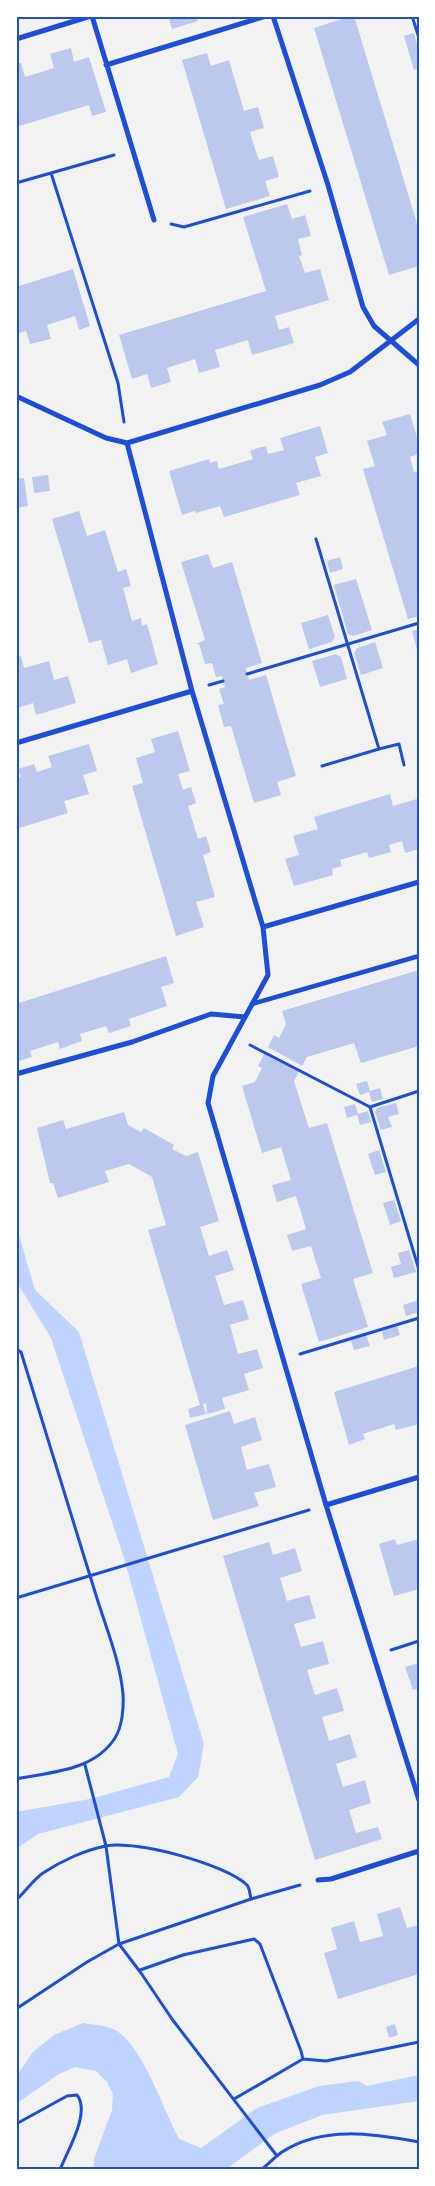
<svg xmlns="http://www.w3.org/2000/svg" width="435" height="2186" viewBox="0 0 435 2186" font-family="Inter,sans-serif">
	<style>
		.water { fill: #bfd3fe }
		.building { fill: #bdc9ec }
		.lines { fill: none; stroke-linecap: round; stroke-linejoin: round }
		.path { stroke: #1d4ed8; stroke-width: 3 }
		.pedestrian { stroke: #1d4ed8; stroke-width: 4.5 }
		.minor { stroke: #1d4ed8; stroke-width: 5 }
		.neatline { fill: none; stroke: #1d4ed8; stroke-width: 2 }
	</style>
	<rect width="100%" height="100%" fill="#f2f2f2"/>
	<path class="water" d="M16,1225L35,1290L79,1332L204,1744L198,1777L179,1797L38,1834L16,1849V1812L90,1799L169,1777L178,1754L124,1558L51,1338L16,1281Z
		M83,2023C94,2025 107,2025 117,2031C144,2049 163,2109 179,2139L201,2148L257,2108L319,2086L358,2081L367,2086L419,2075V2101L322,2115L274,2134L225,2170H94V2159L112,2110L113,2094L107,2082L96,2071L75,2067L59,2074L16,2104V2077L33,2052L54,2035Z"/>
	<path class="building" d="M168,16H196L198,21L172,29Z
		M351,16H354L419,230V266L389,275L314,28Z
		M414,33L419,51V69L414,70L404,36Z
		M71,48L74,62L89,57L106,112L92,116L89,105L16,127V64L21,63L25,77L54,68L50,54Z
		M207,53L211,66L229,60L244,111L258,107L264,128L250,132L254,146L259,160L273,156L279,177L265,181L270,196L226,209L182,60Z
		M287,204L292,219L305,215L311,236L298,239L302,255L299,256L305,273L320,269L329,300L275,316L279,330L289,327L294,343L252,355L248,340L215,350L220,367L199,373L195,359L167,368L171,382L151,388L147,374L132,379L119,335L266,291L243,217Z
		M73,269L90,326L79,330L75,316L47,325L51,339L30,344L26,331L16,334V287Z
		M410,414L419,444V454L410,457L414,472L419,471V616L408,619L363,469L375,466L367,441L387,435L382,422Z
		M320,426L328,453L315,457L321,476L296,483L300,495L224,517L220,506L196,513L195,511L182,515L169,471L209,459L210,463L217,461L219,469L253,459L250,451L258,448L266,446L268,454L284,450L280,438Z
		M48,475L50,491L34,493L32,477Z
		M24,478L28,506L16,508V479Z
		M79,511L87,536L105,530L118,572L126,569L131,586L123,588L132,621L141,618L142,626L147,624L158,664L131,673L127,659L108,665L101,640L89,643L52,519Z
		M208,554L213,568L232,562L262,663L246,668L247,674L249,680L266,675L296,776L277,782L281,795L254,803L231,726L224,727L218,705L224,704L219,689L225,687L222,676L216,677L212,663L205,664L199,644H196L205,640L181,562Z
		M340,557L343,569L330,573L327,561Z
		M356,579L372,630L353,636L348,634L334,585Z
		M328,615L335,637L332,642L309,649L301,623Z
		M419,629V653H418L412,631Z
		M375,642L383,668L361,675L354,653L357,648Z
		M336,654L341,657L347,679L320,687L312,661Z
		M21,656L24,668L49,661L54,680L68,676L76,703L36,715L33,703L17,708L20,716L16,717V658Z
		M178,731L190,771L178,774L183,790L191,787L196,803L188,806L198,839L206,836L211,852L203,855L215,897L196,902L204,927L176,936L132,786L143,783L136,758L155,752L151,739Z
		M89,744L97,771L83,775L89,794L64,801L68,813L16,829V778L21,777L18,769L34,764L37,772L52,767L48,756Z
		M390,794L393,806L417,799L419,849L405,853L402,841L389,845L391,852L369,858L367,852L340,860L342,866L332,869L333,875L294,886L285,859L299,855L293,836L318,829L314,817Z
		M166,956L174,983L161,987L167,1006L129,1019L131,1026L109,1033L106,1026L80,1034L82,1041L60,1049L58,1042L30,1051L32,1057L16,1062V1004Z
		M419,970V1046L361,1063L354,1043L307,1057L302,1066L268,1047L274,1035L279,1038L286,1024L282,1011Z
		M264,1054L299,1072L294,1081L309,1128L327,1123L373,1273L353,1279L368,1327L319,1342L301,1284L321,1278L311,1246L292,1251L287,1235L306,1229L296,1196L277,1202L272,1185L291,1180L281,1147L262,1153L242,1086L255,1082L262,1068L258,1066Z
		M367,1081L370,1091L380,1088L383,1099L372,1102L369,1092L360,1095L356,1084Z
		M396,1103L399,1114L388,1117L392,1127L381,1130L375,1112L377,1108Z
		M355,1104L358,1114L368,1111L371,1122L360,1125L357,1115L347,1118L344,1107Z
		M124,1112L128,1125L141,1132L144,1128L174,1145L172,1149L186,1156L198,1152L219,1221L200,1227L209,1256L227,1250L234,1270L215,1276L224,1305L243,1300L249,1319L230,1325L238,1354L257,1349L263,1368L244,1374L249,1390L222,1398L225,1409L207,1414L206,1403L200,1405L148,1230L166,1225L152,1177L129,1164L105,1171L109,1182L58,1198L53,1183H50L37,1128L63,1120L66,1129Z
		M379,1150L386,1172L375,1175L368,1154Z
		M394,1200L401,1221L390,1225L383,1203Z
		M409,1250L416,1272L394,1278L391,1267L401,1264L398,1253Z
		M419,1300V1312L406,1316L403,1305Z
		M397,1326L400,1335L384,1340L382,1331Z
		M366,1335L370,1346L354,1350L351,1340Z
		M419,1366V1424L396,1430L394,1424L363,1434L365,1439L349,1445L334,1392Z
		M203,1404L206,1414L190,1418L188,1409Z
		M230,1411L234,1424L255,1417L262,1440L241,1447L247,1470L269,1464L276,1487L254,1493L259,1506L213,1520L185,1425Z
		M395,1539L397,1545L419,1539V1589L394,1596L379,1544Z
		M269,1542L273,1555L295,1548L302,1571L280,1578L287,1601L309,1595L316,1618L294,1624L301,1647L323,1641L329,1664L307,1670L315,1695L337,1688L344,1711L322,1717L329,1741L350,1734L357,1757L336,1764L343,1787L365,1780L371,1803L349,1810L356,1833L378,1827L382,1839L315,1860L223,1556Z
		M419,1663V1688L413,1690L405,1667Z
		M400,1907L407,1928L419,1925V1974L338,1999L324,1953L337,1949L331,1928L354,1921L360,1942L383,1936L377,1914Z
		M395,2024L398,2035L389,2038L386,2027Z"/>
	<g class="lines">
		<path class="path" d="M412,16L419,38
			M51,173L118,383L124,422
			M16,183L114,155
			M171,224L184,227L310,191
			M316,539L379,749L322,766
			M247,674L419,623
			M209,685L223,681
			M379,749L399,744L404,765
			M250,1045L370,1107L419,1270
			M370,1107L419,1091
			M16,1349L21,1352C46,1432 71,1512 95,1592C105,1625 120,1660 123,1694C124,1708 122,1727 115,1738C94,1771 51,1772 16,1779
			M300,1354L419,1318
			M16,1598L309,1510
			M391,1650L419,1641
			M85,1765L106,1846L119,1944L141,1973L172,2019L277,2156
			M16,1900C25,1892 33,1880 43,1873C61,1861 85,1850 106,1846C136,1840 225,1864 247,1885C250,1889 250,1895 251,1899
			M140,1970L183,1955L254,1939L260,1944L301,2051L303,2059L234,2099
			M16,2009L87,1962L119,1944L251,1899L300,1885
			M303,2059L326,2061L419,2042
			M16,2124L67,2096L77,2095C91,2113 67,2151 60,2170
			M261,2170C268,2164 275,2157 282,2152C323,2125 374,2134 419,2142"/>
		<path class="pedestrian" d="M252,1004L419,956"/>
		<path class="minor" d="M92,16L154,220
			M273,16L328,185L363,307L374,326L419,365
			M16,39L91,16
			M106,65L266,16
			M16,396L106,438L127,443L320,385L350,372L419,319
			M127,443L192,691L263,927L268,975L213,1076L208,1103L326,1505L419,1800
			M16,743L192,691
			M263,927L419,882
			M16,1074L132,1042L211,1014L245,1017
			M326,1505L419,1477
			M318,1880L331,1879L419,1851"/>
	</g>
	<rect width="435" height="2186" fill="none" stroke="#ffffff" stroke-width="35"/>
	<rect x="18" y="18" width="400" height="2150" class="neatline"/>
</svg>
